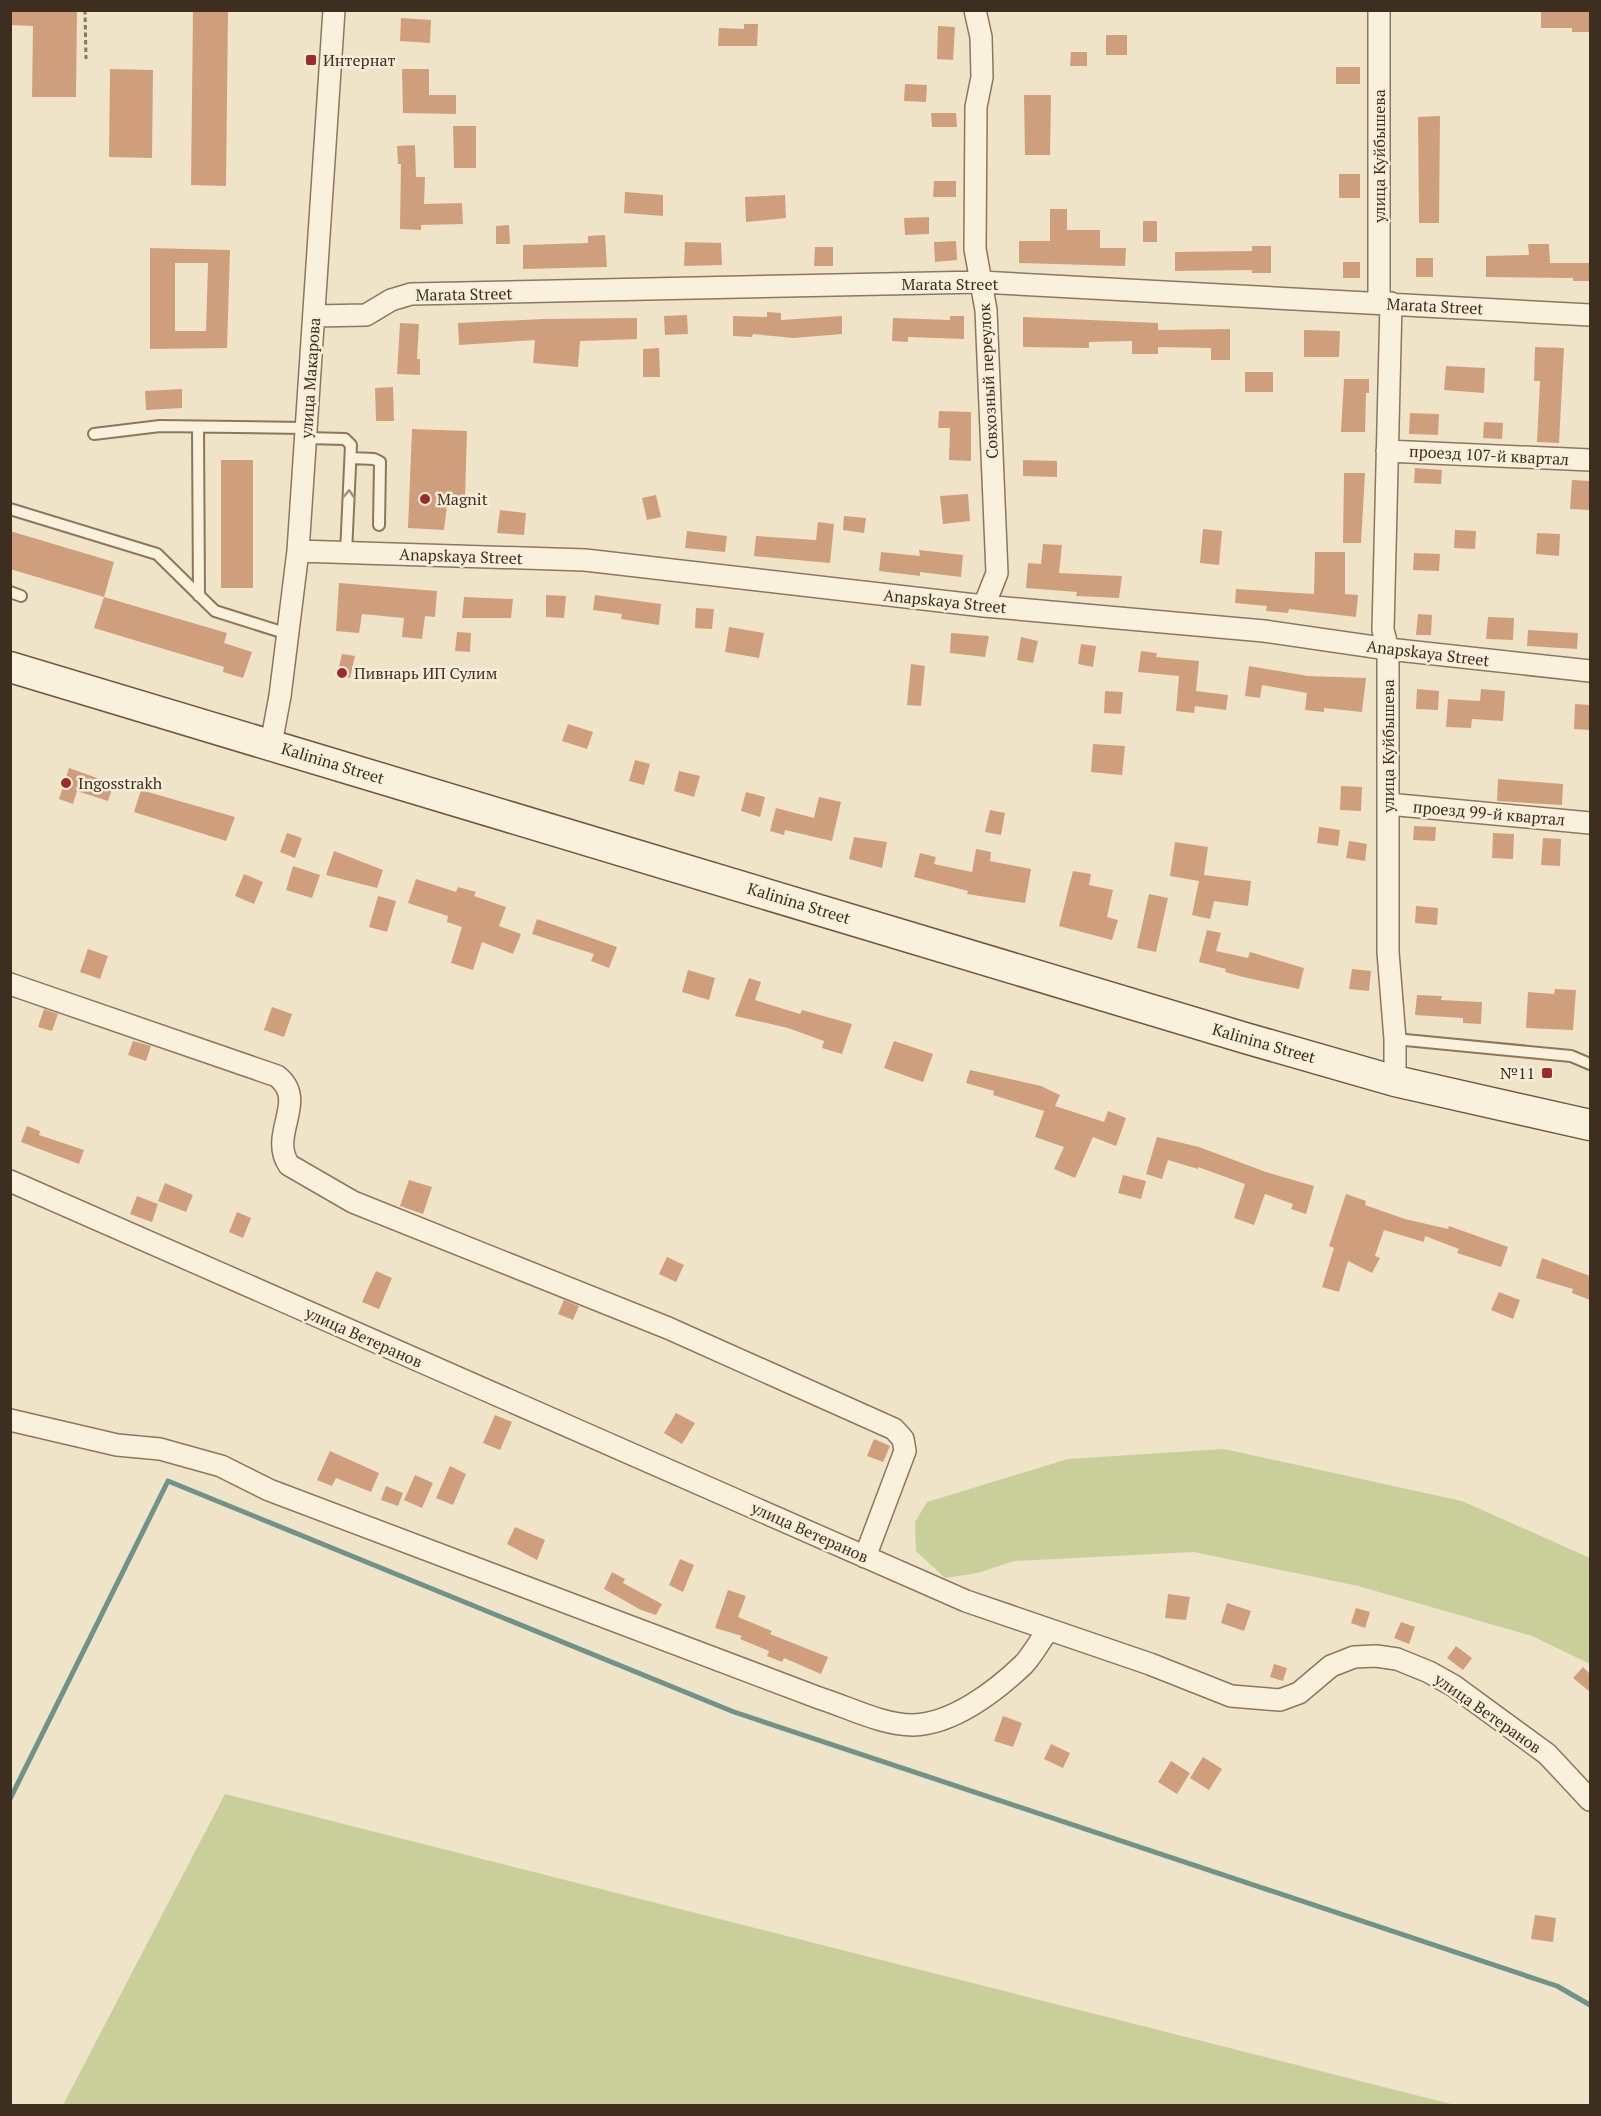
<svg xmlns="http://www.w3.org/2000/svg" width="1601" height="2116" viewBox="0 0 1601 2116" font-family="'PT Serif',serif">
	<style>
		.green { fill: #c9cf9b }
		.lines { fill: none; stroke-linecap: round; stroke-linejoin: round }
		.stream { stroke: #6f938a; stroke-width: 5 }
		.building { fill: #cf9f7d; fill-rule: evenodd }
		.lane-casing { stroke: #8d765c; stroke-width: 14 }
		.street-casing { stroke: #8d765c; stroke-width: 24 }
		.secondary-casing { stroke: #6f573f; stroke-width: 33 }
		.path { stroke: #8d765c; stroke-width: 3; stroke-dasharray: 4.5 3; stroke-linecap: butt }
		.lane { stroke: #faf1dc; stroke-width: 10 }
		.street { stroke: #faf1dc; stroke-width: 21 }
		.secondary { stroke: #faf1dc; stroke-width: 30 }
		.oneway { stroke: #9c907e }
		.poi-dot { fill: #9e2a2b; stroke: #f7eed8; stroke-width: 2 }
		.labels { text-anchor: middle; stroke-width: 5; stroke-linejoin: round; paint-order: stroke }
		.poi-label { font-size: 16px; fill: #3d2e20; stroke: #f7eed8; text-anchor: start }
		.street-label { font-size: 16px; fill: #3d2e20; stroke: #f7eed8 }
	</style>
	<rect width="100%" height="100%" fill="#f0e4c8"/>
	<path class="green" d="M1224,1449L1462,1501L1590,1558V1664L1532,1636L1358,1586L1194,1552L1014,1561L978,1573L945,1578L916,1551L915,1522L927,1502L1068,1459Z
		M225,1794L1455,2105H1456H63Z"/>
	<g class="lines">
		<path class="stream" d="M10,1799L168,1481L734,1712L1557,1986L1590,2005"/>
	</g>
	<path class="building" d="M10,10H77L76,97H32L33,26L10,25Z
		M193,10H228L226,186L191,185Z
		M1541,10H1590V32H1572V28H1541Z
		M401,18L431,20L430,43L400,41Z
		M744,24H758L757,46H718L719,28L744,29Z
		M938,26L955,27L953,60L937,59Z
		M1106,35H1127V55H1106Z
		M1071,52H1087V66H1070Z
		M1336,67H1360V84H1336Z
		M110,69L153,70L152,158L109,157Z
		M402,69H429V95H456V114L403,113Z
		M905,84L927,85L926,102L904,101Z
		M1024,95H1051L1050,155H1025Z
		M931,113H956L957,127H932Z
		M1440,116L1439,223H1419L1418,117Z
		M453,126H476V168H454Z
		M415,145L416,177H425L424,204L462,203L463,224L421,225V230L400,229L401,164H398L397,146Z
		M1339,174H1360V198H1339Z
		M934,181H956V197H933Z
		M625,192L663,195V216L624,213Z
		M785,195L786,218L746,222L745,197Z
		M1050,209H1067V230H1100V248H1126L1125,266L1019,263V241H1050Z
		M929,217V234L905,235L904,218Z
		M1143,221H1157V242H1143Z
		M509,225L510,244H496V226Z
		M605,235L607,267L523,269V245L588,243V236Z
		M956,241L957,260L935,262L934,242Z
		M685,242L721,243L722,265L684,266Z
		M1528,244H1549L1550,263H1590V281H1573V278L1486,277V256L1529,255Z
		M1252,246H1271V273H1252V270L1175,271V252L1252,251Z
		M815,247H833V266H814Z
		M150,248L230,250L227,348L150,349ZM175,263H208L206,331H175Z
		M1416,258H1433V277H1416Z
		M1343,262H1360V278H1343Z
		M767,312L781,313V320L842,316V334L793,338L753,334L752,337L733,336V316L767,317Z
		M687,315L688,334L665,335L664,316Z
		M950,316H964V339L908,337V342L892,341L893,318L950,320Z
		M1023,317L1158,323V330L1230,329V360H1211V348L1158,347V354H1132V341L1089,342V348L1023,347Z
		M637,318V339L580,341L578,367L533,363L535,340L459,345L458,323L543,319Z
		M400,323L419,324L417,359H420V375L397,374Z
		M1304,330L1340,331L1339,357H1304Z
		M1535,347L1564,348L1559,443L1537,442L1540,381H1534Z
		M659,348L660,377H643V349Z
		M1446,366L1485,368L1484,393L1444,390Z
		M1245,372H1273V392H1245Z
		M1344,379H1369V393H1366L1365,432H1341Z
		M393,387L394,421H376L375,388Z
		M182,389V408L146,410L145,391Z
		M939,411L971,412V461L949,460L950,428H938Z
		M1410,413L1439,414L1438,435L1409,434Z
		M1484,422L1503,423L1502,439L1483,438Z
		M412,429L467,431L465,499L448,497L444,530L408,528Z
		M221,460H253V588H221Z
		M1023,460L1057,461V477L1023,476Z
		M1415,468L1442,470L1441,484L1414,483Z
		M1344,473H1365L1361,543H1343Z
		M1572,480L1590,481L1589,510L1570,509Z
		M968,494L970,521L943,524L940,496Z
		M656,495L661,517L647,520L642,498Z
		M500,510L526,513L524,535L497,533Z
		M844,516L866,518L864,533L843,530Z
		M818,522L834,524L830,563L754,556L756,536L816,540Z
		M1203,529L1222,531L1219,565L1200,563Z
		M1455,530L1476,531L1475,549L1454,548Z
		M10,531L114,562L104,597L10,569Z
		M687,531L727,536L725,552L685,548Z
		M1537,533L1560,534L1559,556L1536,554Z
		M1043,544L1062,545L1059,573L1122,576L1119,598L1076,596L1077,592L1026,588L1028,563L1041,564Z
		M919,550L963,555L961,577L920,572V576L879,571L881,552L920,556Z
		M1315,552H1345V594L1358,595L1356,617L1289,609L1288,613L1266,611L1267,606L1235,603L1236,589L1314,594Z
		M1414,553L1440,554L1439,571L1413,570Z
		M339,583L437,591L435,617L425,616L422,639L402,637L404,618L362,614L359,633L336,631Z
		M546,595L566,596L564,618L546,617Z
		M595,595L661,604L659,625L621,619L622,614L593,610Z
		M104,597L227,633L224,643L252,652L243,678L223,672L224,667L94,628Z
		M464,597L513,599L511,618H462Z
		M696,608L714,609L712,629L695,628Z
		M1418,614L1432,615L1431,635H1416Z
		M1488,617L1514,618L1513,640L1486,639Z
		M729,627L764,633L759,658L725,652Z
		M1528,630L1578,633L1577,649L1527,646Z
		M457,632L471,633L470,652L455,651Z
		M951,633L989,636L985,657L950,653Z
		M1021,637L1038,641L1033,663L1017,660Z
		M1081,644L1096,646L1093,667L1078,664Z
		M1141,651L1157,653L1156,657L1199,661L1196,691L1228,695L1226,710L1195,706L1194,713L1176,711L1179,676L1138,672Z
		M342,654L355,656L350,678L337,675Z
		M911,664L925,666L921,706L907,705Z
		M1249,666L1308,676L1366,678L1362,712L1324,708V712L1305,710L1307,693L1262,685L1260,698L1245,696Z
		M1417,689L1439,691L1438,710L1416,709Z
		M1481,689L1505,691L1503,721L1472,719L1471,728L1446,727L1448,699L1480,701Z
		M1105,691L1123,692L1121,714L1104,713Z
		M1575,704L1590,705V730L1574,729Z
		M568,724L593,732L587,749L562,741Z
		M1093,744L1125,746L1122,775L1091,772Z
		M635,760L650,764L644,785L629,781Z
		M69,768L114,784L108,801L77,791L73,804L59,799Z
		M679,771L700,776L694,797L674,791Z
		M1498,779L1563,784L1562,805L1497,801Z
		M1341,786L1362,787L1361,811L1340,810Z
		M141,790L235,817L226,841L134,812Z
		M746,792L765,797L760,817L741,811Z
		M819,797L841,802L832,841L785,830L784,835L770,831L776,808L814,818Z
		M990,810L1005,813L1001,835L985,832Z
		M1414,826L1436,827L1435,841L1413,840Z
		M1319,827L1340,830L1338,846L1317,843Z
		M287,833L302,838L295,858L280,852Z
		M1493,833L1514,834L1513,859L1492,858Z
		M854,837L887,842L882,868L849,859Z
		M1543,838L1561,839L1560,866L1541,865Z
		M1349,841L1367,844L1365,861L1346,858Z
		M1175,842L1208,847L1204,875L1251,881L1248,906L1214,901L1210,919L1192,915L1199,881L1170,876Z
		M976,849L991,852L990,861L1031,869L1025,903L967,894L968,891L914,877L920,853L936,857L934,864L972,872Z
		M334,851L383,870L377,888L326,875Z
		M293,866L320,875L312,898L286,890Z
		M1073,871L1091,874L1089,885L1113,890L1107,917L1118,920L1112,940L1059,926Z
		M244,874L263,882L254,904L235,896Z
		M416,879L456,892L458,887L476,892L474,896L506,907L499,926L521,934L513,954L482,942L473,970L451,963L462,927L447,922L448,916L408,903Z
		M1149,894L1168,898L1156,952L1137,948Z
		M378,896L396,901L387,932L369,927Z
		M1416,906L1438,908L1437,925L1415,923Z
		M537,919L617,947L609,968L591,961L594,954L532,934Z
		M1207,930L1221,933L1216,951L1248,958L1250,952L1304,968L1299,989L1243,977L1225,972L1226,969L1199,962Z
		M88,949L108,956L100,979L80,972Z
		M1352,969L1371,971L1369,991L1349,989Z
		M688,970L715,978L709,1000L682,992Z
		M749,978L761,982L755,1000L800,1014L802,1010L852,1024L842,1054L822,1048L824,1041L788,1028L735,1016Z
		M1555,989L1576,990L1573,1030L1526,1028L1528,992L1554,994Z
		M1417,995L1442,996L1441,1000L1482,1002L1481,1024L1463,1023V1018L1415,1015Z
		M272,1007L292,1014L284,1037L264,1030Z
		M44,1009L58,1014L52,1031L38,1027Z
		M133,1041L151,1046L146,1061L128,1055Z
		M894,1041L933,1054L923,1082L884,1068Z
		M970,1070L1041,1086L1060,1095L1055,1106L1104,1122L1108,1111L1126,1118L1116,1146L1093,1137L1075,1178L1054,1169L1064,1147L1035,1137L1044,1111L993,1095L994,1091L966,1083Z
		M27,1126L40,1131L39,1135L84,1150L79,1164L21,1142Z
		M1157,1137L1199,1147L1266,1172L1314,1186L1306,1214L1291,1209L1293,1204L1265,1194L1254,1225L1234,1218L1245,1184L1198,1167V1169L1168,1160L1162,1179L1146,1174Z
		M1123,1175L1146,1181L1141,1199L1118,1193Z
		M409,1180L432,1187L423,1214L400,1206Z
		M165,1183L193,1195L186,1212L158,1201Z
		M1346,1194L1366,1201L1365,1205L1405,1219L1448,1229L1449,1226L1508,1247L1501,1267L1457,1253L1459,1249L1425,1236L1424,1242L1384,1230L1375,1256L1380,1258L1372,1273L1348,1261L1339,1292L1322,1287L1334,1248L1329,1246Z
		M137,1196L158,1204L152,1222L130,1214Z
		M237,1212L251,1218L243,1238L229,1232Z
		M667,1257L684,1265L676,1282L659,1274Z
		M1542,1258L1590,1276V1300L1572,1293L1573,1289L1536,1278Z
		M376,1271L392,1278L379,1309L362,1302Z
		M1499,1292L1520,1300L1513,1319L1491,1310Z
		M564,1300L579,1306L573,1320L558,1314Z
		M676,1413L695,1423L682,1444L664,1433Z
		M495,1415L512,1422L500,1450L483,1443Z
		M874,1439L890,1446L883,1462L867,1456Z
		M330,1451L379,1473L371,1492L336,1478L332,1486L317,1480Z
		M450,1466L466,1474L453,1505L436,1498Z
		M415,1475L433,1483L422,1508L404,1500Z
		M386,1486L403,1493L398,1506L381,1500Z
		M515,1527L545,1540L537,1560L507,1544Z
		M680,1559L694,1565L683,1592L669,1585Z
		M612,1572L625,1579L623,1583L662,1604L656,1615L641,1610L604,1589Z
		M728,1590L746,1596L738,1617L772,1631L770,1634L828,1657L821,1674L784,1658L782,1662L767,1656L769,1651L740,1639L742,1636L715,1628Z
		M1168,1594L1190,1597L1186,1620L1165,1618Z
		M1227,1603L1251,1611L1244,1631L1221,1623Z
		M1356,1608L1370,1612L1365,1628L1351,1623Z
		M1401,1622L1415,1627L1409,1644L1394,1638Z
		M1456,1646L1472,1658L1463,1670L1447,1658Z
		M1274,1664L1287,1668L1283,1681L1270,1677Z
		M1583,1667L1590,1674V1692L1573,1678Z
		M1003,1716L1022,1723L1013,1747L994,1741Z
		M1051,1744L1070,1753L1063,1768L1044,1759Z
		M1203,1757L1222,1769L1209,1790L1190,1778Z
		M1171,1761L1190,1773L1177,1794L1158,1782Z
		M1535,1915L1556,1918L1553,1942L1531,1939Z"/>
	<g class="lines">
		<g class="lane-casing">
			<path id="lane" d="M198,427L199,596
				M94,434L160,426L306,428
				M306,438L345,439L351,445L346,553
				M351,458L374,459L380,462L379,525
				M10,509L157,554L215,611L288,634
				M10,592L21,596
				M1395,1039L1571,1056L1590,1064"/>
		</g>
		<g class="street-casing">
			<path id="street" d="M975,10L981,37L982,77L976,107L975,249L986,310L997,573L984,606
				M1379,302V10
				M1391,303L1383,630L1388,649V952L1395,1039V1081
				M314,316L366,315L391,300L411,294L981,282L1590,315
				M1387,451L1590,460
				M298,551L585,560L984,606L1264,631L1388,649L1590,671
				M271,744L280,696L298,551L334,10
				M1388,804L1590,823
				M10,984L277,1076C309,1101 268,1134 289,1165L353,1202L668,1328L894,1429L903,1439L905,1451L865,1557
				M10,1181L966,1601L1150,1664L1231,1696L1280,1700L1299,1693L1331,1666L1354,1657L1376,1656L1397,1659L1429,1672L1454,1686L1547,1754L1590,1800
				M10,1420L117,1445L160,1449L221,1466L269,1490L819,1698C848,1707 882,1725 913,1725C953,1724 996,1691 1024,1664C1033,1654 1040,1641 1048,1630"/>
		</g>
		<g class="secondary-casing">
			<path id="secondary" d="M10,667L1245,1038L1395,1081L1590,1125"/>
		</g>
		<path class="path" d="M85,10L86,59"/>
		<use href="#lane" class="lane"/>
		<use href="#street" class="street"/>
		<use href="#secondary" class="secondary"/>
	</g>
	<defs><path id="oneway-chevron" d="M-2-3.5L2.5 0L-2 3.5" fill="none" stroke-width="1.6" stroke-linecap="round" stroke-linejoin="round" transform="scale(1.5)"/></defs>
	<use class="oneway" href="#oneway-chevron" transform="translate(349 494) rotate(-87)"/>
	<g class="poi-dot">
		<rect x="305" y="54" width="12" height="12" rx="3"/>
		<circle cx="425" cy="499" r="6"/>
		<circle cx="342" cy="673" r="6"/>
		<circle cx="66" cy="783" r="6"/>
		<rect x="1541" y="1067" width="12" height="12" rx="3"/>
	</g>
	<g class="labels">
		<g class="poi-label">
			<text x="323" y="66">Интернат</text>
			<text x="437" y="505">Magnit</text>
			<text x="354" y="679">Пивнарь ИП Сулим</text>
			<text x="78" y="789">Ingosstrakh</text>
			<text x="1535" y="1079" text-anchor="end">№11</text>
		</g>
		<g class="street-label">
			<text transform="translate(1379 156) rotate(-90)" y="6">улица Куйбышева</text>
			<text x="950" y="290">Marata Street</text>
			<text transform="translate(464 294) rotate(-1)" y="6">Marata Street</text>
			<text transform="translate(1435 306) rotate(3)" y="6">Marata Street</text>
			<text transform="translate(310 378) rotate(-86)" y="6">улица Макарова</text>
			<text transform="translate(988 381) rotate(-93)" y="6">Совхозный переулок</text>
			<text transform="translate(1489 455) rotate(3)" y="6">проезд 107-й квартал</text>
			<text transform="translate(461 556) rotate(2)" y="6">Anapskaya Street</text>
			<text transform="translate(945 601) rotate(6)" y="6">Anapskaya Street</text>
			<text transform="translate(1428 653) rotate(7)" y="6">Anapskaya Street</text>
			<text transform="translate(1388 746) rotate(-90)" y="6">улица Куйбышева</text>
			<text transform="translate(333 763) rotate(17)" y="6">Kalinina Street</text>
			<text transform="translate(1489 813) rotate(5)" y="6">проезд 99-й квартал</text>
			<text transform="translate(799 903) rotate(17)" y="6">Kalinina Street</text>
			<text transform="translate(1264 1043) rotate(16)" y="6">Kalinina Street</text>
			<text transform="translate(364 1337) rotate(24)" y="6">улица Ветеранов</text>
			<text transform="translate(810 1532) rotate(24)" y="6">улица Ветеранов</text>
			<text transform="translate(1488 1713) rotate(35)" y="6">улица Ветеранов</text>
		</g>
	</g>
	<rect width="1601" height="2116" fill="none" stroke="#3d2e20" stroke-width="24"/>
</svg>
